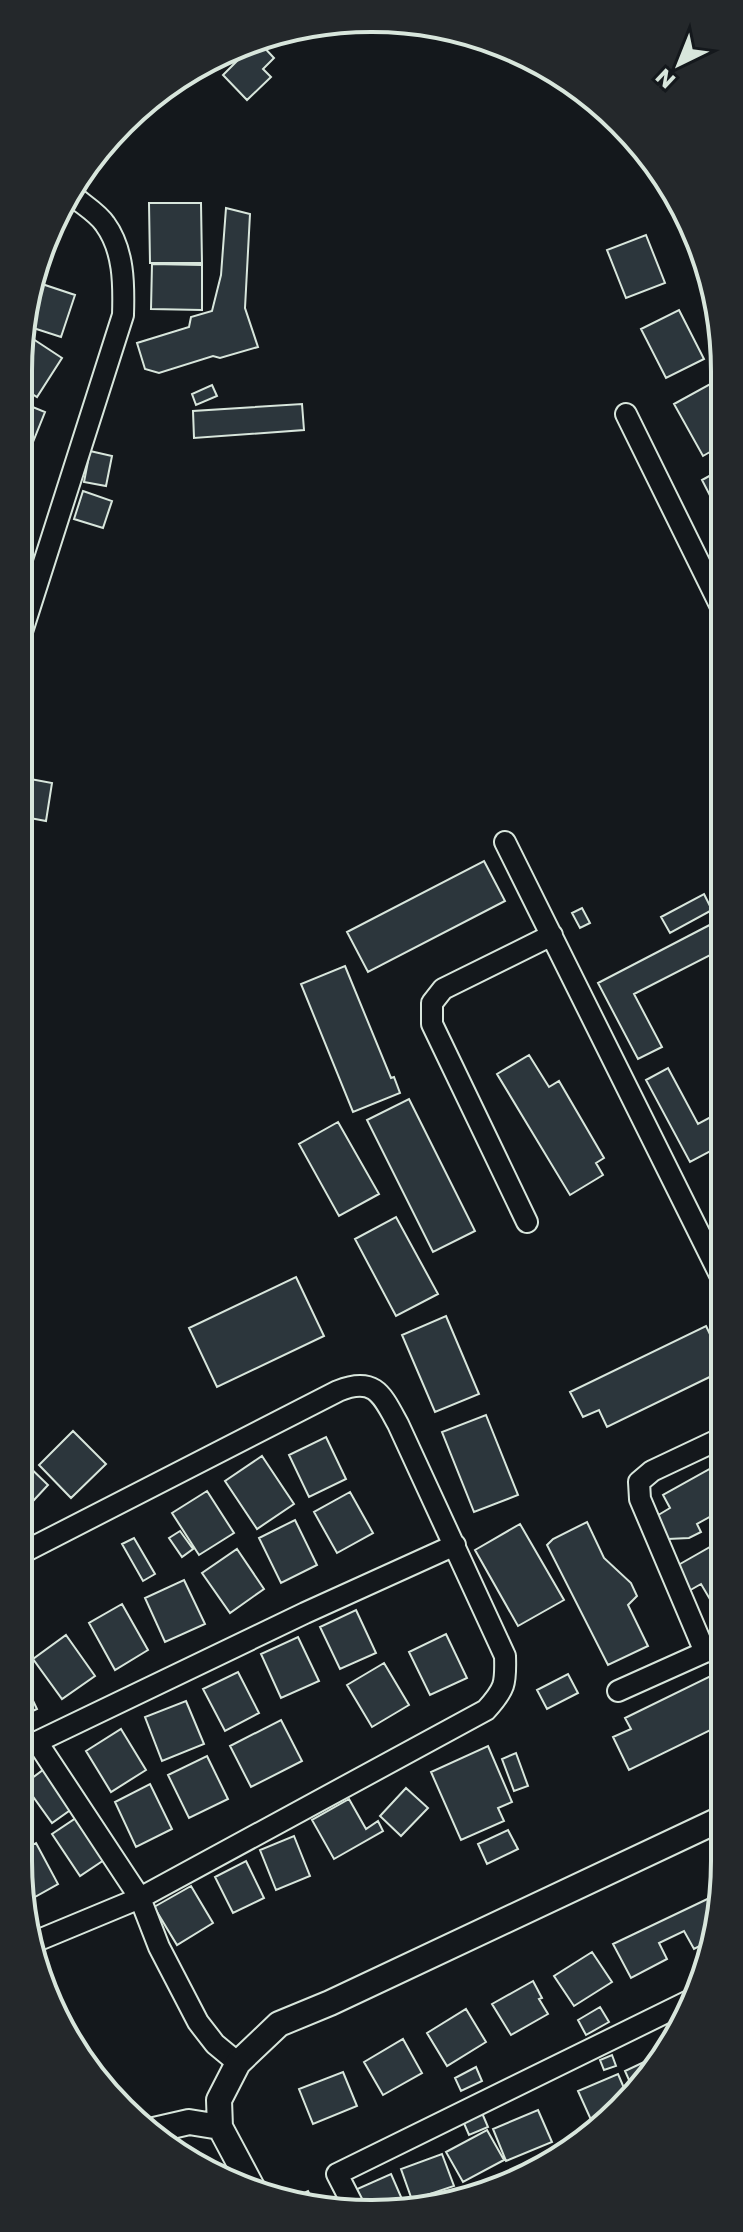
<svg xmlns="http://www.w3.org/2000/svg" width="743" height="2232" viewBox="0 0 743 2232" font-family="Poppins,sans-serif">
	<style>
		.building { fill: #2c363c; stroke: #d8e6dc; stroke-width: 2 }
		.lines { fill: none; stroke-linecap: round; stroke-linejoin: round }
		.minor-casing { stroke: #d8e6dc; stroke-width: 24 }
		.tertiary-casing { stroke: #d8e6dc; stroke-width: 28 }
		.minor { stroke: #14181c; stroke-width: 20 }
		.tertiary { stroke: #14181c; stroke-width: 24 }
		.rim { fill: none; stroke: #d8e6dc; stroke-width: 4 }
	</style>
	<rect width="100%" height="100%" fill="#14181c"/>
	<path class="building" d="M260,43L274,58L263,69L271,77L247,100L223,75L253,45Z
		M149,203H201L202,263H150Z
		M226,208L250,214L245,308L258,347L220,358L213,356L159,373L145,369L137,343L189,327L191,317L212,311L221,275Z
		M646,235L665,283L626,298L607,250Z
		M152,264L202,265V310L151,309Z
		M30,280L75,295L61,337L24,325Z
		M679,310L704,359L666,378L641,329Z
		M24,333L62,358L37,397L18,385V372Z
		M712,383L722,400V445L703,456L674,404Z
		M212,385L217,396L196,405L192,394Z
		M18,401L45,412L27,457L18,453Z
		M302,404L304,430L194,438L193,411Z
		M90,451L112,456L106,486L84,482Z
		M722,469V519L702,480Z
		M83,491L112,501L103,528L74,519Z
		M25,778L52,783L46,821L19,816Z
		M484,861L505,901L368,972L347,932Z
		M704,894L712,910L670,933L661,917Z
		M582,908L590,923L580,928L572,913Z
		M723,918V971L714,953L634,994L662,1047L638,1059L598,983Z
		M345,966L391,1078L394,1077L400,1093L353,1112L301,984Z
		M529,1055L549,1087L559,1081L604,1158L596,1163L603,1175L570,1195L497,1074Z
		M668,1068L698,1124L724,1110V1144L690,1162L646,1080Z
		M409,1099L475,1231L433,1252L367,1120Z
		M338,1122L379,1194L339,1216L299,1144Z
		M396,1217L438,1294L396,1316L355,1239Z
		M296,1277L324,1336L217,1387L189,1328Z
		M446,1316L479,1394L435,1412L402,1335Z
		M706,1326L724,1363V1370L607,1427L599,1410L583,1417L570,1392Z
		M486,1415L518,1495L474,1512L442,1432Z
		M73,1431L106,1464L71,1498L39,1465Z
		M326,1437L346,1479L309,1497L289,1455Z
		M18,1456L48,1485L21,1514L18,1511Z
		M262,1456L294,1504L257,1529L225,1481Z
		M724,1461V1509L697,1524L701,1532L689,1538L668,1539L655,1517L670,1508L663,1495Z
		M207,1491L234,1533L199,1555L172,1513Z
		M350,1492L373,1533L337,1553L314,1512Z
		M295,1520L317,1565L281,1583L259,1538Z
		M587,1522L604,1558L631,1583L637,1596L628,1605L648,1646L608,1665L547,1545L553,1539Z
		M520,1524L564,1600L518,1626L475,1550Z
		M180,1531L193,1549L182,1557L169,1538Z
		M134,1538L155,1574L143,1581L122,1544Z
		M724,1539V1594L711,1601L701,1584L687,1592L673,1568Z
		M237,1549L264,1589L230,1613L202,1573Z
		M184,1580L205,1624L165,1642L145,1598Z
		M122,1604L148,1650L115,1670L89,1623Z
		M356,1610L376,1653L340,1669L320,1627Z
		M446,1634L467,1678L430,1695L409,1652Z
		M66,1635L95,1676L62,1699L33,1659Z
		M298,1637L319,1681L281,1698L261,1654Z
		M384,1663L409,1705L372,1727L347,1685Z
		M18,1669L37,1709L18,1718Z
		M725,1669V1723L629,1770L613,1737L631,1729L625,1718Z
		M238,1672L259,1713L225,1731L203,1689Z
		M568,1674L578,1693L547,1709L537,1690Z
		M186,1701L204,1744L162,1761L145,1717Z
		M281,1720L302,1761L251,1787L230,1746Z
		M121,1729L146,1770L111,1792L86,1751Z
		M488,1746L512,1802L498,1808L504,1821L461,1840L431,1772Z
		M516,1753L528,1786L514,1791L502,1759Z
		M207,1756L228,1799L189,1818L168,1775Z
		M47,1767L76,1806L52,1823L24,1784Z
		M150,1784L172,1829L136,1847L115,1802Z
		M406,1788L428,1808L401,1836L380,1816Z
		M349,1799L366,1829L378,1821L383,1831L334,1859L312,1820Z
		M18,1803L32,1829L18,1836Z
		M76,1818L104,1860L80,1876L52,1834Z
		M508,1830L518,1849L487,1864L478,1844Z
		M294,1836L310,1876L276,1890L260,1850Z
		M36,1843L58,1884L26,1902L18,1853Z
		M246,1861L264,1898L233,1913L215,1877Z
		M191,1886L213,1923L177,1945L154,1907Z
		M720,1893L715,1938L694,1949L684,1931L659,1943L667,1959L631,1978L613,1944Z
		M592,1952L612,1982L574,2006L554,1976Z
		M533,1981L542,1998L539,1999L548,2014L511,2035L492,2004Z
		M600,2007L609,2022L586,2035L578,2020Z
		M466,2009L486,2042L447,2066L427,2033Z
		M403,2039L422,2073L383,2095L364,2062Z
		M612,2055L616,2066L604,2070L600,2060Z
		M659,2055L661,2061L633,2089L625,2071Z
		M476,2067L482,2081L461,2091L455,2078Z
		M343,2072L357,2106L313,2124L299,2089Z
		M618,2074L627,2095L606,2116L592,2122L578,2091Z
		M538,2110L552,2142L506,2161L493,2129Z
		M482,2113L488,2127L469,2135L463,2121Z
		M487,2130L504,2160L463,2182L446,2152Z
		M442,2154L454,2186L412,2200L401,2169Z
		M546,2158L548,2163L513,2179L510,2174Z
		M391,2174L405,2206L363,2209L355,2190Z
		M501,2179L503,2184L468,2200L466,2195Z
		M308,2191L316,2208L289,2200Z"/>
	<g class="lines">
		<g class="minor-casing">
			<path id="minor" d="M626,414L723,611
				M18,644L123,315C124,284 124,250 105,224C98,213 82,204 72,195
				M505,842L724,1283
				M527,1222L432,1024V1003L443,989L552,935
				M18,1555L338,1391C375,1376 382,1395 398,1424L505,1656C506,1684 505,1689 486,1710L140,1898L34,1942
				M705,1652L640,1499L639,1482L652,1471L724,1437
				M618,1691L725,1643
				M37,1742L140,1898L159,1947L198,2022L215,2044L238,2063
				M18,1751L305,1613L455,1545
				M355,2209L337,2174L691,2000"/>
		</g>
		<g class="tertiary-casing">
			<path id="tertiary" d="M154,2130L189,2122L220,2127
				M253,2189L220,2127L219,2100L238,2063L279,2024L330,2003L725,1817"/>
		</g>
		<use href="#minor" class="minor"/>
		<use href="#tertiary" class="tertiary"/>
	</g>
	<path d="M0 0H743V2232H0ZM371 32H372A339 339 0 0 1 711 371V1861A339 339 0 0 1 372 2200H371A339 339 0 0 1 32 1861V371A339 339 0 0 1 371 32Z" fill="#24282b" fill-rule="evenodd"/>
	<path class="rim" d="M371 32H372A339 339 0 0 1 711 371V1861A339 339 0 0 1 372 2200H371A339 339 0 0 1 32 1861V371A339 339 0 0 1 371 32Z"/>
	<g transform="translate(679 64) rotate(223)" stroke="#14181c" stroke-width="6" paint-order="stroke">
	<path d="M0-6L14 30L0 20L-14 30Z" fill="#d8e6dc"/>
	<text y="-12" font-size="22" font-weight="bold" text-anchor="middle" fill="#d8e6dc">N</text>
	</g>
</svg>
